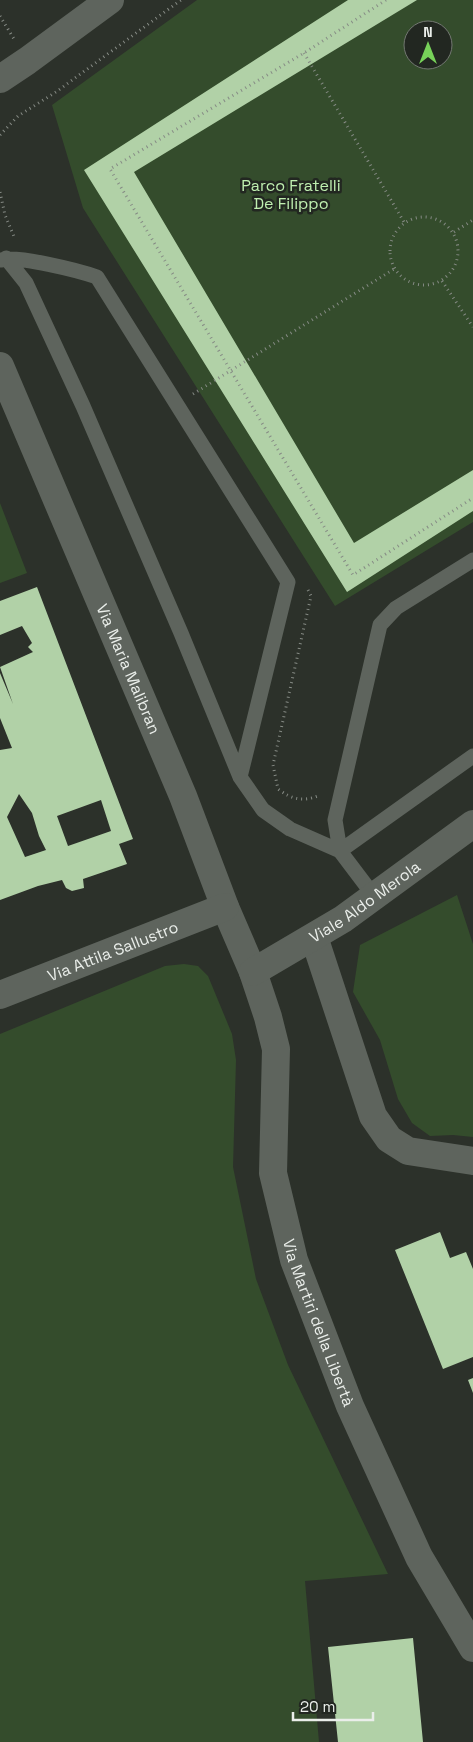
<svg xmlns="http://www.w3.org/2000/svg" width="473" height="1742" viewBox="0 0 473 1742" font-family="'Space Grotesk',sans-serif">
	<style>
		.green { fill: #344c2c; fill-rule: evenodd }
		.building { fill: #b1d1a7; fill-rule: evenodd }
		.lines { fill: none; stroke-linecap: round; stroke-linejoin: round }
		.path { stroke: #868b85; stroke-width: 3; stroke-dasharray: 1 4; stroke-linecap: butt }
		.service { stroke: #5e645d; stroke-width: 15 }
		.minor { stroke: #5e645d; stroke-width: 28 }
		.labels { text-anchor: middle; stroke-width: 5; stroke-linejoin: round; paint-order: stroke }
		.park-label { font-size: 16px; fill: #bfefb0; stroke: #222721 }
		.street-label { font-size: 16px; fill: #eaeeea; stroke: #222721 }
	</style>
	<rect width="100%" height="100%" fill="#2c312a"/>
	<path class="green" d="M197,0H473V522L335,606L83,208L52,105ZM413,30H443V60H413Z
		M0,503L27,573L0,583Z
		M457,895L473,944V1137L453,1135L430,1136L412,1123L398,1099L380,1040L353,992L360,945Z
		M184,964L198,966L208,976L232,1034L236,1060L233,1167L256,1279L288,1365L388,1574L305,1581L319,1742H0V1034L165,966Z"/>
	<path class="building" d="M348,0H417L134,172L354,543L473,470V511L347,592L84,170Z
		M37,587L133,839L119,844L127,864L83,879L84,888L72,891L66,888L62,880L38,886L0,900V750L12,748L0,718V673L13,704L0,667L33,652L28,647L32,643L22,626L0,635V601ZM19,794L32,813L39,836L46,850L25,857L7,817ZM101,800L111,831L68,846L57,816Z
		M440,1232L450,1258L466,1252L473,1269V1357L443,1369L395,1250Z
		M473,1378V1393L468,1380Z
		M413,1638L423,1742H338L328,1647Z"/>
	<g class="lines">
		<path class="path" d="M386,0L304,53L110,169L353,575L473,498
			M0,16L14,39
			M304,53L404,222
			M0,135L18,116L56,92L181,0
			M0,192L5,215L15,239
			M390 251a34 34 0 1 1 68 0a34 34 0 1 1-68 0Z
			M454,232L473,220
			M442,281L473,327
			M193,394L394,269
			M308,590L311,596L273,765L278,789C291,799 302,802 318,796"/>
		<path class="service" d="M6,258L26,283L83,406L181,633L240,777L263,810L290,829L340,851L374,896
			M1,260C17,255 80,271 97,277L288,582L240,777
			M473,560L396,608L380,625L335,820L340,851L473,756"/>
		<g class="minor">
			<path d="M0,79L27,61L110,0"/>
			<path id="s1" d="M0,366L183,796L225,907L253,972L268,1017L276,1049L273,1173L294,1260L350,1406L419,1557L473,1648"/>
			<path d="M314,937L373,1116L389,1139L408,1151L473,1161"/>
			<path id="s2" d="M253,972L343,919L473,824"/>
			<path id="s3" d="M0,995L225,907"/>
		</g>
	</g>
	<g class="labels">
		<g class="park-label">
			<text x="291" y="191">Parco Fratelli<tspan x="291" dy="18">De Filippo</tspan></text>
		</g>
		<g class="street-label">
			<text dy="6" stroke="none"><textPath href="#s1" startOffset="329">Via Maria Malibran</textPath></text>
			<text dy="6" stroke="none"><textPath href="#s2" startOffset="132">Viale Aldo Merola</textPath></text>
			<text dy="6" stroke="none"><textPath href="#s3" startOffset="121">Via Attila Sallustro</textPath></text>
			<text dy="6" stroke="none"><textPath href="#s1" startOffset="1018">Via Martiri della Libertà</textPath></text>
		</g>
	</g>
	<g transform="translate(428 45)"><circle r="24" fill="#222721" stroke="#727771"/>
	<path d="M0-4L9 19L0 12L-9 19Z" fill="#77d259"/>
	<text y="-8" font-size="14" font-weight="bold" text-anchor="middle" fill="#eaeeea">N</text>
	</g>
	<path d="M293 1712v8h80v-8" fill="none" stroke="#eaeeea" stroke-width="2.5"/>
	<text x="300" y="1712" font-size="15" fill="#eaeeea" stroke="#222721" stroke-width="4" paint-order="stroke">20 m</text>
</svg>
